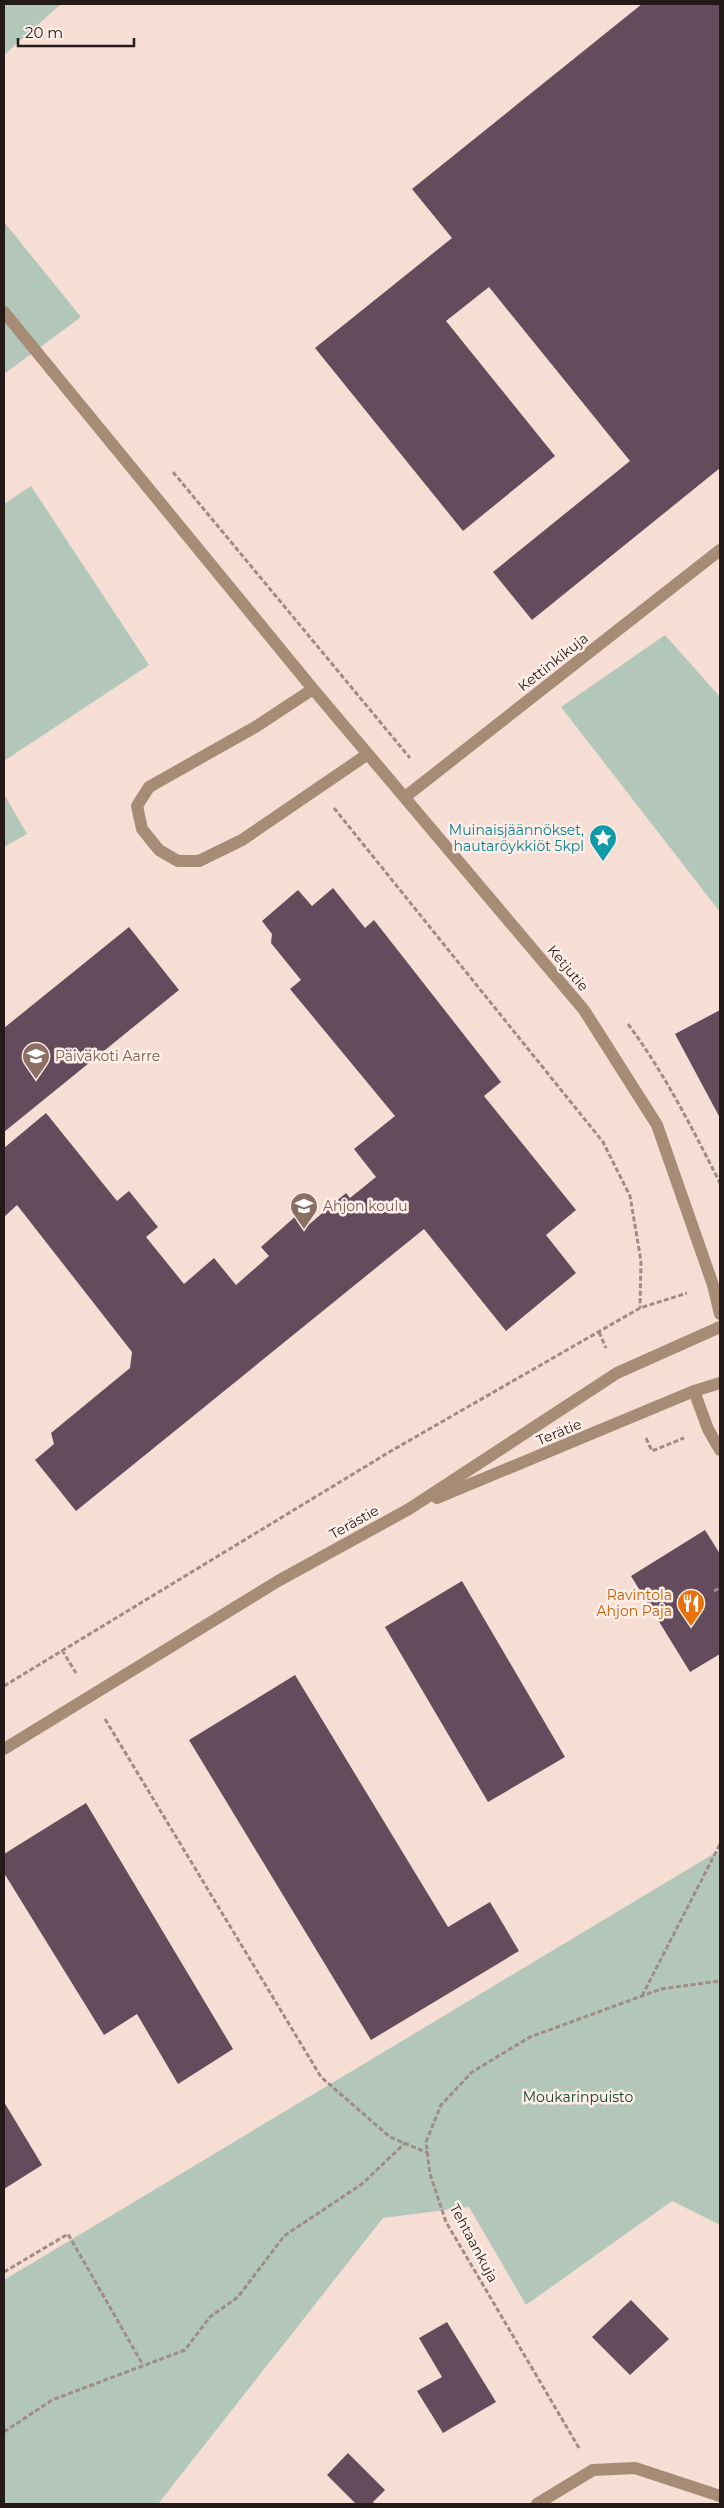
<svg xmlns="http://www.w3.org/2000/svg" width="724" height="2508" viewBox="0 0 724 2508" font-family="Montserrat,sans-serif">
	<style>
		.green { fill: #b2c7b9 }
		.building { fill: #654c5d }
		.lines { fill: none; stroke-linecap: round; stroke-linejoin: round }
		.path { stroke: #9f8c86; stroke-width: 3; stroke-dasharray: 5 2.5; stroke-linecap: butt }
		.minor { stroke: #a68b75; stroke-width: 12 }
		.labels { text-anchor: middle; stroke-width: 5; stroke-linejoin: round; paint-order: stroke }
		.street-label { font-size: 14px; fill: #241b18; stroke: #fdeee8 }
		.culture-label { font-size: 14px; fill: #0d838f; stroke: #fdeee8; text-anchor: end }
		.education-label { font-size: 14px; fill: #785e54; stroke: #fdeee8; text-anchor: start }
		.food-label { font-size: 14px; fill: #c56008; stroke: #fdeee8; text-anchor: end }
		.park-label { font-size: 14px; fill: #13472d; stroke: #fdeee8 }
	</style>
	<rect width="100%" height="100%" fill="#f7ded5"/>
	<path class="green" d="M4,4H61L4,55V59Z
		M4,222L81,317L4,374Z
		M31,486L149,665L4,761V504Z
		M665,635L720,697V912L561,707Z
		M4,794L27,834L4,847Z
		M720,1850V2225L672,2201L526,2305L469,2207L383,2218L158,2504H4V2280Z"/>
	<path class="building" d="M642,4H720V468L532,620L493,572L630,461L489,287L446,321L555,456L463,531L315,348L452,238L412,189Z
		M333,888L365,928L374,920L501,1082L484,1096L576,1210L546,1235L576,1273L506,1331L424,1229L76,1511L35,1460L54,1444L51,1433L130,1368L132,1352L17,1205L4,1217V1148L46,1113L117,1201L129,1191L158,1227L146,1237L184,1284L214,1258L236,1285L269,1256L261,1247L297,1215L306,1227L346,1193L350,1198L376,1177L354,1149L395,1116L290,989L301,980L271,943L272,934L262,921L298,890L312,906Z
		M129,927L179,990L4,1132V1028Z
		M720,1010V1118L675,1034Z
		M705,1530L720,1554V1654L690,1672L631,1576Z
		M462,1581L565,1757L488,1802L385,1627Z
		M295,1675L448,1927L490,1902L519,1951L371,2040L189,1740Z
		M86,1803L233,2049L178,2084L137,2014L104,2035L4,1873V1854Z
		M4,2102L42,2165L4,2189Z
		M631,2300L669,2339L630,2375L592,2337Z
		M447,2322L496,2402L443,2433L417,2391L442,2377L419,2338Z
		M348,2453L385,2490L373,2502L375,2504H356L327,2475Z"/>
	<g class="lines">
		<path class="path" d="M173,472L410,758
			M334,808L603,1142L630,1196L641,1261L640,1308
			M628,1024C665,1074 692,1128 720,1183
			M599,1332L606,1348
			M646,1438L652,1451L684,1438
			M714,1591L720,1588
			M62,1650L76,1673
			M4,1686L391,1451L640,1308L687,1293
			M105,1719L321,2077L390,2137L428,2153
			M642,1996L720,1844
			M4,2272L68,2234L143,2365
			M4,2432L52,2400L185,2350L210,2317L238,2297L284,2236L362,2184L405,2143
			M579,2448L446,2222L430,2174L426,2142L441,2105L472,2072L530,2037L661,1989L720,1981"/>
		<path class="minor" d="M4,312L313,689L584,1010L657,1125L713,1285L720,1314
			M313,689L257,726L149,787L137,806L142,829L159,850L178,861H199L242,840L368,754
			M405,797L720,550
			M694,1391L708,1429L720,1450
			M437,1498L694,1391L720,1383
			M4,1749L278,1581L409,1509L617,1373L720,1327
			M537,2504L593,2470L635,2468L720,2496"/>
	</g>
	<defs>
		<g id="sight-pin" transform="scale(1.4375)"><path d="M0 17L-7.5 6A9.5 9.5 0 1 1 7.5 6Z" fill="#0f9aa8" stroke="#fdeee8"/><path d="M0-6L1.8-2.2L6-1.7L2.9 1.2L3.7 5.4L0 3.3L-3.7 5.4L-2.9 1.2L-6-1.7L-1.8-2.2Z" fill="#fff"/></g>
		<g id="school-pin" transform="scale(1.4375)"><path d="M0 17L-7.5 6A9.5 9.5 0 1 1 7.5 6Z" fill="#8d6e63" stroke="#fdeee8"/><path d="M0-5L7-2L0 1L-7-2ZM-4 1L0 2.5L4 1V4Q0 6-4 4Z" fill="#fff"/></g>
		<g id="restaurant-pin" transform="scale(1.4375)"><path d="M0 17L-7.5 6A9.5 9.5 0 1 1 7.5 6Z" fill="#e8710a" stroke="#fdeee8"/><path d="M-5-6h1v4h1v-4h1v4h1v-4h1v5L-1.5 .5V6h-2V.5L-5-1ZM5-6V6H3V1.5H1.5Q1.5-4 5-6Z" fill="#fff"/></g>
	</defs>
	<g fill-rule="evenodd">
		<use href="#sight-pin" x="603" y="838"/>
		<use href="#school-pin" x="36" y="1056"/>
		<use href="#school-pin" x="304" y="1206"/>
		<use href="#restaurant-pin" x="691" y="1603"/>
	</g>
	<g class="labels">
		<g class="street-label">
			<text transform="translate(553 662) rotate(-38)" y="5">Kettinkikuja</text>
			<text transform="translate(568 968) rotate(50)" y="5">Ketjutie</text>
			<text transform="translate(559 1432) rotate(-22)" y="5">Terätie</text>
			<text transform="translate(354 1522) rotate(-29)" y="5">Terästie</text>
			<text transform="translate(474 2243) rotate(62)" y="5">Tehtaankuja</text>
		</g>
		<g class="culture-label">
			<text x="584" y="835">Muinaisjäännökset,<tspan x="584" dy="16">hautaröykkiöt 5kpl</tspan></text>
		</g>
		<g class="education-label">
			<text x="55" y="1061">Päiväkoti Aarre</text>
			<text x="323" y="1211">Ahjon koulu</text>
		</g>
		<g class="food-label">
			<text x="672" y="1600">Ravintola<tspan x="672" dy="16">Ahjon Paja</tspan></text>
		</g>
		<g class="park-label">
			<text x="578" y="2102">Moukarinpuisto</text>
		</g>
	</g>
	<rect width="724" height="2508" fill="none" stroke="#241b18" stroke-width="10"/>
	<path d="M18 38v8h116v-8" fill="none" stroke="#241b18" stroke-width="2.5"/>
	<text x="25" y="38" font-size="15" fill="#241b18" stroke="#fdeee8" stroke-width="4" paint-order="stroke">20 m</text>
</svg>
